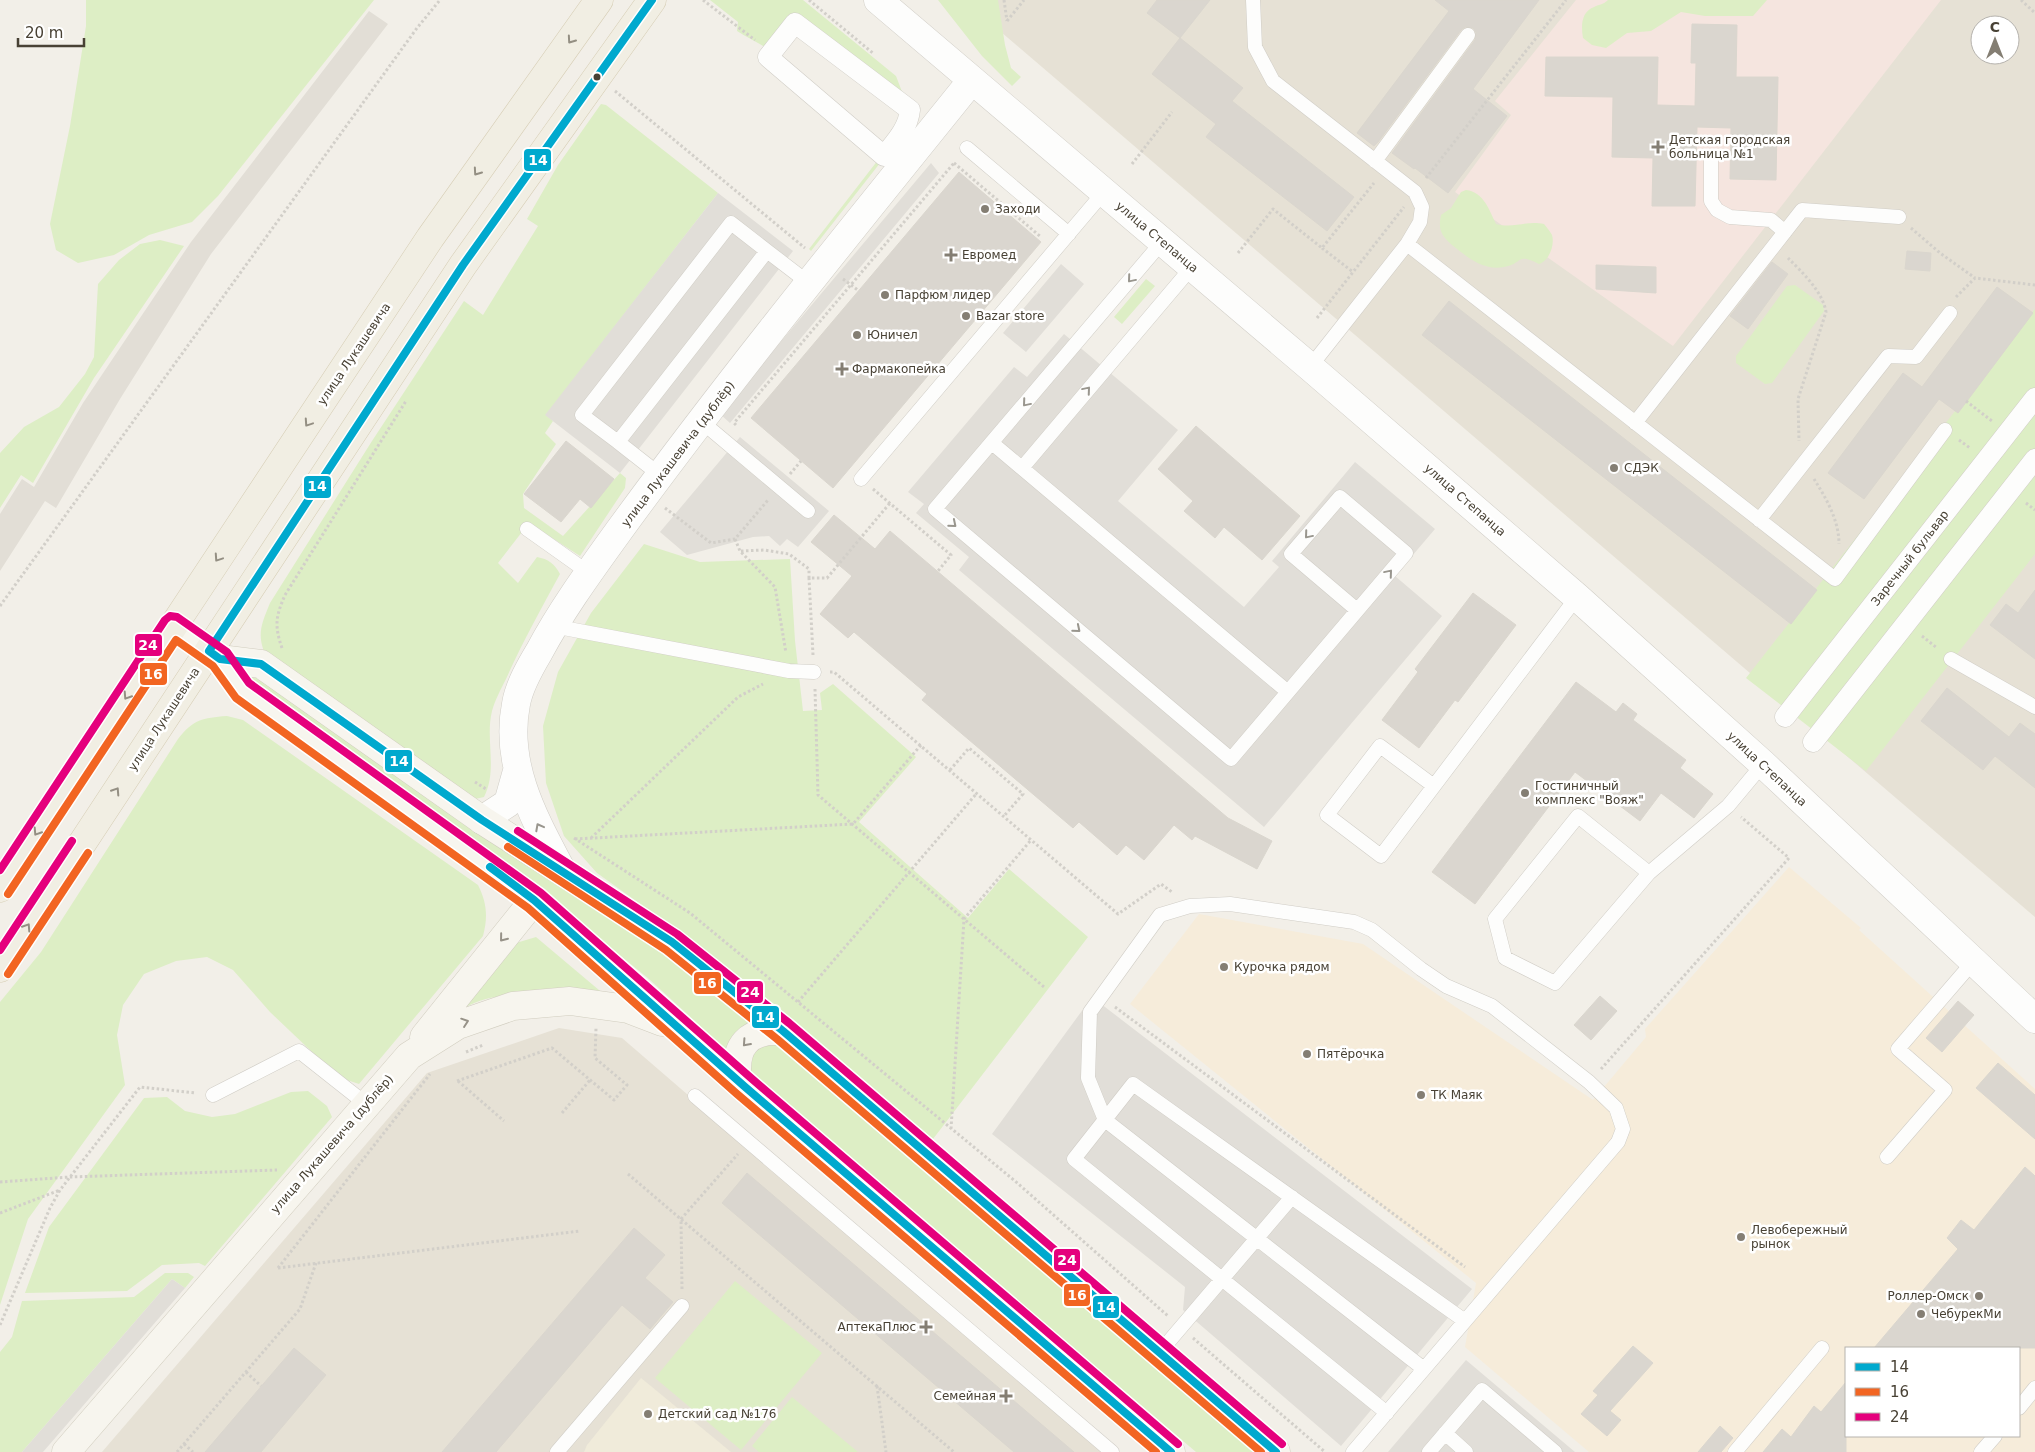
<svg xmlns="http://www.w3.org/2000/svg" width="2035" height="1452" viewBox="0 0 2035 1452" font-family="'DejaVu Sans',sans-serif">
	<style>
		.residential { fill: #e6e1d5; fill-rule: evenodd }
		.commercial { fill: #f6ecda; fill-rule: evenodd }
		.industrial { fill: #e2ded6 }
		.education { fill: #f0ebda }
		.medical { fill: #f5e5df }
		.green { fill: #ddeec5 }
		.parking { fill: #e1ded8 }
		.building { fill: #dad6cf; stroke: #dad6ce }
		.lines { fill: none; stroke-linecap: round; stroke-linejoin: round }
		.service-casing { stroke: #d0cdc6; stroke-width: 15 }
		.pedestrian-casing { stroke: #d0cdc6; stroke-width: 21 }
		.tertiary-casing { stroke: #d0cdc6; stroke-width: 29 }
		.secondary-casing { stroke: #d1cdbf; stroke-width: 29 }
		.primary-casing { stroke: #d6cdb4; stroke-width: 29 }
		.path { stroke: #d2cfc9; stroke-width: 3; stroke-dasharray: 2.5 2.5; stroke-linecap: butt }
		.service { stroke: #fdfdfc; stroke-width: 14 }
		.pedestrian { stroke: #fdfdfc; stroke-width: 20 }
		.tertiary { stroke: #fdfdfc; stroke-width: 28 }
		.secondary { stroke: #f7f5ee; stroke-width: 28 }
		.primary { stroke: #f1eee3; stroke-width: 28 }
		.bus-1-casing { stroke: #fff; stroke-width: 11 }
		.bus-2-casing { stroke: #fff; stroke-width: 11 }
		.bus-3-casing { stroke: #fff; stroke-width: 11 }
		.bus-1 { stroke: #00a9ce; stroke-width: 8 }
		.bus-2 { stroke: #f26522; stroke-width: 8 }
		.bus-3 { stroke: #e5007d; stroke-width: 8 }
		.oneway { stroke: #948f83 }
		.oneway2 { stroke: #99968e }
		.oneway3 { stroke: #979288 }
		.bus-dot { fill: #484134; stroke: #fff; stroke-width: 2 }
		.poi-dot { fill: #847e73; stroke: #fff; stroke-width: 2 }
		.labels { text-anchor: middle; stroke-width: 5; stroke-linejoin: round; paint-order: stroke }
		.poi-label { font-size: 12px; fill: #484134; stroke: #fff; text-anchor: start }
		.street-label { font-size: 12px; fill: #484134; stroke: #fff }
		.line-badge { stroke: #fff; stroke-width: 2 }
		.badge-label { font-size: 14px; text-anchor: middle; font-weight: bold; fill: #fff }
	</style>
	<rect width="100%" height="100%" fill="#f2efe8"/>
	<path class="residential" d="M992,0H2035V917L980,14ZM1980,25H2010V55H1980Z
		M559,1028L622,1038L1102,1452H102L427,1073Z"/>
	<path class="commercial" d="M1789,867L1861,928L1859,930L2035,1089V1452H1589L1465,1347L1476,1283L1130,1004L1199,914L1363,944L1593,1100L1646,1037L1645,1029ZM1846,1348H2019V1436H1846Z"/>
	<path class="industrial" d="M369,11L388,24L211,254L120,399L56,508L45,501L0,571V514L22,479L34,487L83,403L191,242Z"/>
	<path class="education" d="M641,1378L646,1382L731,1452H584L587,1445Z"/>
	<path class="medical" d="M1576,0H1941L1673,346L1455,192L1511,115L1495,101Z"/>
	<path class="green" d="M86,0H374L218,196L192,222L149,235L114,255L78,263L56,250L50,224L70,126L86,26Z
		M710,0H803L896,76L904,97L795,24L771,52C761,43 749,39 737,31L738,22Z
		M938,0H998L1005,45L1011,68L1021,77L1012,86L982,56Z
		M1608,0H1767L1753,16H1705L1681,12L1651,31L1627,33L1606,48L1592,45L1583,38C1581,26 1581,12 1594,7C1600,4 1603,5 1608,0Z
		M601,104L606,105L718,193L546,415L553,421L545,433L556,444L523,494L524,508L563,536L620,473L626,478L625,488L580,556L529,523L498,563L518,583L537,557C548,559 555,564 560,574C541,609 522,643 506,679C501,689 495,700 492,711C485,739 498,770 484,797L475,799L267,658C256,636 261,625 270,603L372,441L464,301L483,315L538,226L527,219L558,165Z
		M902,135L811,251L809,249L885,151Z
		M1466,190C1484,192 1489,210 1496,224C1514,229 1526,220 1544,224C1547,228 1550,231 1552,235C1555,245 1549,261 1539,264C1516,252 1523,264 1504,267C1483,271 1467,257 1452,245C1441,235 1438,230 1441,215L1451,208L1461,192Z
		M160,240L184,246L94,378L33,483L21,475L0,508V453L24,427L59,407L85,374L94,357L98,284L119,260L140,244Z
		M1146,279L1155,286L1122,324L1114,317Z
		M1795,285L1823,305L1824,311L1772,383L1765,384L1736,363V356L1787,286Z
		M2035,309V554L1866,771L1746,678Z
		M644,544L700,562L790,559L795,641L803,711L822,710L820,693L833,684L916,757L859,822L968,918L1009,869L1088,937L933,1139L699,946L597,873L564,836L546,783L543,726L558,672L591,613Z
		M251,674L662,951L784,1047L1256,1452H1196L757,1078L649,979L530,882L247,680Z
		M227,716L243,720L478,885C487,903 488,917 483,936L359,1084L347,1080L330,1069L270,1012L233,970L207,957L176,961L144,974L123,1005L117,1035L125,1085L28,1219L0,1305V1002L41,952L178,739C194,719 202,718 227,716Z
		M536,937L612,1001C573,998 498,985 465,1008L464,1001L516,943Z
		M308,1091L327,1106L332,1117L205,1266L199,1263L162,1265L127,1291L25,1293L49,1227L144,1098L167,1097L185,1111L212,1117L235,1114L291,1092Z
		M165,1273H188L194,1277L185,1288L172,1279L22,1452H0V1352L12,1337L22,1301L134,1297Z
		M735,1281L822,1353L741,1450L655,1378Z
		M792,1397L858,1452H759L752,1446Z"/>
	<path class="parking" d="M931,163L939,173L730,423L720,414Z
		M718,193L793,251L620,473L545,415Z
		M1061,264L1084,284L1026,352L1003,333Z
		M1064,334L1178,430L1118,501L1244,607L1279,567L1272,561L1355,462L1435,529L1395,576L1442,616L1264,827L959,570L969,557L916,513L924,504L908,492L1014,367L1027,377Z
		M740,437L829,511L798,547L787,539L780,546L769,536L753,537L687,555L660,532Z
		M1092,997L1472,1289L1341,1446L1183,1310L1185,1287L992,1134Z
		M172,1279L185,1288L43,1452H22Z
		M1466,1360L1575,1452H1388Z"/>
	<path class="building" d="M1157,0H1210L1180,38L1147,13Z
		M1435,0H1539L1473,89L1507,116L1448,193L1415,168L1414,169L1392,153L1475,40L1476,32L1473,28L1465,27L1461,30L1378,142L1374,146L1357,133L1449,11Z
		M1692,24L1737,25L1736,77H1778L1776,180L1730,179L1731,128L1697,127L1695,206H1652L1653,158L1612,157L1613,97L1545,96L1546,57H1658L1657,105L1695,106L1696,63H1691Z
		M1180,38L1243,88L1232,101L1354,197L1327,231L1206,137L1216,124L1152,74Z
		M959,172L1041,242L833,488L751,418Z
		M1907,251L1931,253L1930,271L1905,269Z
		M1772,262L1788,274L1748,329L1730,316Z
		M1596,265L1656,267V293L1596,289Z
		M1997,287L2033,313L1958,413L1939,399L1864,499L1828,473L1903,373L1922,387Z
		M1449,301L1817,590L1791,624L1422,335Z
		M1196,426L1300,516L1262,560L1224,527L1215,538L1184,511L1193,501L1158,469Z
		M566,441L614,479L591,508L580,499L561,522L524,494Z
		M834,515L875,549L890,531L1228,818L1272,841L1257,869L1195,836L1192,840L1174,825L1144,860L1126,845L1117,855L1079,822L1073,828L922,700L927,694L854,632L848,638L820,614L852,576L811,542Z
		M2035,590V659L1990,625L2006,604L2018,613Z
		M1473,593L1516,625L1458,702L1455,700L1419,748L1382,720L1418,672L1415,669Z
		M1576,682L1616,712L1623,703L1637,714L1633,720L1686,760L1680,768L1713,794L1694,818L1661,793L1640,821L1575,772L1475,904L1432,872Z
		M1947,688L2009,737L2020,723L2035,734V788L1995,756L1983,770L1921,721Z
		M1600,996L1617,1011L1591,1040L1574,1025Z
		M1958,1001L1974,1015L1942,1052L1926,1038Z
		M1998,1063L2035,1095V1139L1976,1088Z
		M2025,1167L2035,1176V1348H1874L1958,1249L1947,1238L1961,1220L1974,1230Z
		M747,1173L837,1250L1074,1452H1014L722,1203Z
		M634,1228L665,1255L645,1278L673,1302L650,1329L622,1305L496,1452H442Z
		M1633,1346L1653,1363L1610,1411L1621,1420L1607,1436L1581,1414L1598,1395L1593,1391Z
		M294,1348L326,1375L261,1452H205Z
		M1846,1382V1452H1763L1782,1429L1791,1437L1814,1406L1821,1412Z
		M1720,1426L1733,1438L1721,1452H1698Z"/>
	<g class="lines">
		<g class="service-casing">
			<path id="service" d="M1253,0L1255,47L1273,81L1415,192L1422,207L1420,222L1407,244L1310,367
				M967,148L1069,234
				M1711,158V201L1717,210L1730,217L1771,220L1785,232
				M1375,161L1468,35
				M1162,242L935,509L1231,759L1406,553L1340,497L1291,554L1357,610
				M1407,244L1835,579L1945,430
				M702,422L808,511
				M1635,423L1802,210L1899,217
				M618,442L582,415L731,223L767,251
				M992,443L1288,692
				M1022,468L1192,267
				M660,475L618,442L767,251L810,284
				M861,479L1104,192
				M1759,520L1888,356L1916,357L1950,313
				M527,529L589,573
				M553,626L789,671L814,672
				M1951,659L2035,707
				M1434,786L1380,746L1327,815L1381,856L1577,597
				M1649,873L1578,816L1495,919L1505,958L1555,983L1649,873L1728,806L1763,764
				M213,1095L299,1051L366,1104
				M695,1096L1112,1452
				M1887,1157L1945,1090L1898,1049L1973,962
				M1159,1353L1292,1197
				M2019,1408L2035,1388
				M1387,1413L1074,1159L1133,1084L1465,1321
				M1445,1433L1466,1452
				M557,1452L682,1306
				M1353,1452L1618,1142L1623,1129L1616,1108L1589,1082L1492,1006L1446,986L1421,969L1372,930L1354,922L1230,904L1190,906L1160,915L1090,1012L1088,1078L1105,1120L1424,1369
				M1429,1452L1482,1390L1555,1452
				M1735,1452L1822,1348
				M1981,1452L1995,1436"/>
		</g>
		<g class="pedestrian-casing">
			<path id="pedestrian" d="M795,23L910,110C908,129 895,142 884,156L768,57Z
				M1785,717L2035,398
				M1813,742L2035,459"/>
		</g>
		<g class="tertiary-casing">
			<path id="tertiary" d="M878,0L1310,367L1577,597L1763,764L2035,1019
				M482,820L508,803L517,771
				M562,871C534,818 504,765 516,704C519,686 530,667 539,652C562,609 590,571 618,532C731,377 852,229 972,80"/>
		</g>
		<g class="secondary-casing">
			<path id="secondary" d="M173,626L220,659L242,690L534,900L744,1086L1171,1452
				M220,659L261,664L482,820L672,942L783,1031L1276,1452
				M424,1037L534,900
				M738,1081C733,1046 748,1029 783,1031
				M66,1452L409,1056L458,1025L513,1006L570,1001L628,1009L662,1022"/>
		</g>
		<g class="primary-casing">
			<path id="primary" d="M0,888L430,238L599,0
				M0,968L463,265L652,0"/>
		</g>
		<path class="path" d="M703,0L755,40
			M809,0L874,54
			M1004,0L1007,21
			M2021,0L2035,13
			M1007,21L1024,0
			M615,91L805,248
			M954,163L1041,237
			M1132,164L1172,112
			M1426,178L1566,0
			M1911,228L1940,253L1975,278
			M1322,248L1353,272
			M1238,253L1273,209L1322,248L1374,183
			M1788,258C1802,272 1823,292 1826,312L1798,399L1799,441
			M843,279L859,291
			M1956,297L1975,278L2035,285
			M1317,318L1404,207
			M1966,401L1992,421
			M736,425L734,423L954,163
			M1959,440L1970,448
			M790,474L801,461
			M1814,479C1826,498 1839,520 1839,544
			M873,489L951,555L938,571
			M2026,503L2035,510
			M665,508L711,543L735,539L768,500
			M735,539L740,551L775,587L786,653
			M741,551L764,550L789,554L809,569V578
			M0,606L417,28L440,0
			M1922,636L1937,648
			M282,648C274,625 276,616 285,595L406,401
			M813,655L809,578H827L890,503
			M830,672H834L1118,914L1161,884L1172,892
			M815,689L818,795L1044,987
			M950,770L969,748L1023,794L1004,816
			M475,782L486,789
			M574,838L690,913L1015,1181L1168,1316
			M591,838L738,697L763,684
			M575,839L853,824L921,745
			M798,1002L977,793
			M1115,1007L1465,1267
			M466,1052L483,1045
			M1601,1069L1789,858L1741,817
			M457,1081L552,1048L614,1100L627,1085L595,1058L596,1028
			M458,1081L504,1121
			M562,1113L590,1080
			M951,1129L964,919L1031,840
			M628,1174L954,1452
			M0,1182L69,1177L277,1170
			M0,1213L60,1190
			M278,1268L430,1074
			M278,1268L580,1231
			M682,1289L681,1219L738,1154
			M0,1325L50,1208L60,1190L140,1087L196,1093
			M1193,1338L1325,1452
			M246,1372L261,1386
			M877,1386L886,1452
			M184,1444L193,1452
			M177,1452L300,1309L316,1263"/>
		<use href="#service" class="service"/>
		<use href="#pedestrian" class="pedestrian"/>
		<use href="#tertiary" class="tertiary"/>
		<use href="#secondary" class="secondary"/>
		<use href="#primary" class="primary"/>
		<g class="bus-1-casing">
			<path id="bus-1" d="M209,651L220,659L261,664L482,820L672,942L783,1031L1276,1452
				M209,651L463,265L652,0
				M490,867L534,900L744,1086L1171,1452"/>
		</g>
		<g class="bus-2-casing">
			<path id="bus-2" d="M508,847L666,950L777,1039L1261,1452
				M8,894L176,640L213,666L236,698L528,908L737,1094L1156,1452
				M8,974L88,853"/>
		</g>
		<g class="bus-3-casing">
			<path id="bus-3" d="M518,831L677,934L789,1023L1282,1444
				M0,870L165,620L170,616L177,617L227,652L249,683L541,893L751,1078L1178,1444
				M0,950L72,841"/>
		</g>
		<use href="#bus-1" class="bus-1"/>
		<use href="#bus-2" class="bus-2"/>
		<use href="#bus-3" class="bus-3"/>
	</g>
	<defs><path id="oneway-chevron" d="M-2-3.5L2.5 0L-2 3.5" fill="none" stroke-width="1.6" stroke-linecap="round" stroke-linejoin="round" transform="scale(1.25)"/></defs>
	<g class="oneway">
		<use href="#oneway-chevron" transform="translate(571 40) rotate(125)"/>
		<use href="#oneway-chevron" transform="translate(477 172) rotate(125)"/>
		<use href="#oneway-chevron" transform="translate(308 423) rotate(124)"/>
		<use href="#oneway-chevron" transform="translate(218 558) rotate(124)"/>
		<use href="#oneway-chevron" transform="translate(127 696) rotate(123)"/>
		<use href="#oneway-chevron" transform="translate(116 791) rotate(-57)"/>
		<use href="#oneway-chevron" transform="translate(37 832) rotate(123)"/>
		<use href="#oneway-chevron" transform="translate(27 927) rotate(-57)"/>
	</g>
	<g class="oneway2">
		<use href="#oneway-chevron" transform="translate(1131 279) rotate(130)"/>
		<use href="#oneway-chevron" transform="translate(1087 390) rotate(-50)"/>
		<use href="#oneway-chevron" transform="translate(1026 403) rotate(130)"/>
		<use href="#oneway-chevron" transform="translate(953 524) rotate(40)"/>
		<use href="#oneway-chevron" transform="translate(1308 535) rotate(130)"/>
		<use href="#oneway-chevron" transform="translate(1389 573) rotate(-50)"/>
		<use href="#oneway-chevron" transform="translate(1077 629) rotate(40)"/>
		<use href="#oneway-chevron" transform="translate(539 827) rotate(-118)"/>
	</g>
	<g class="oneway3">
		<use href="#oneway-chevron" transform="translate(503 938) rotate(129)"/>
		<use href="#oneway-chevron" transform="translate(465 1022) rotate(-19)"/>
		<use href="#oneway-chevron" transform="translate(746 1043) rotate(132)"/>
	</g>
	<circle class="bus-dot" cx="597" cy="77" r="4.5"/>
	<g class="poi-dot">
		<path d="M1655.5 139.5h5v5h5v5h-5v5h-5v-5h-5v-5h5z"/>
		<circle cx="985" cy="209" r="5"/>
		<path d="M948.5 247.5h5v5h5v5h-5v5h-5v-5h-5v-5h5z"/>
		<circle cx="885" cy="295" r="5"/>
		<circle cx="966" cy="316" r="5"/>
		<circle cx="857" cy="335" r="5"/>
		<path d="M839.5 361.5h5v5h5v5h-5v5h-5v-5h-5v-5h5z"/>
		<circle cx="1614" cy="468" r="5"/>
		<circle cx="1525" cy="793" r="5"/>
		<circle cx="1224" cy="967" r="5"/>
		<circle cx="1307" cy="1054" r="5"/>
		<circle cx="1421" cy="1095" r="5"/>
		<circle cx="1741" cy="1237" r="5"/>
		<circle cx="1979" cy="1296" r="5"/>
		<circle cx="1921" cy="1314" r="5"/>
		<path d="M923.5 1319.5h5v5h5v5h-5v5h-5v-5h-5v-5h5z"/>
		<path d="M1003.5 1388.5h5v5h5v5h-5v5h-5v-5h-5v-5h5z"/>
		<circle cx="648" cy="1414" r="5"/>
	</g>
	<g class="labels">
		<g class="poi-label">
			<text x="1669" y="144">Детская городская<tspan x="1669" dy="14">больница №1</tspan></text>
			<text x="995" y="213">Заходи</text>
			<text x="962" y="259">Евромед</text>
			<text x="895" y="299">Парфюм лидер</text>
			<text x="976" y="320">Bazar store</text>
			<text x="867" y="339">Юничел</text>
			<text x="852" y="373">Фармакопейка</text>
			<text x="1624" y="472">СДЭК</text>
			<text x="1535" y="790">Гостиничный<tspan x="1535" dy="14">комплекс "Вояж"</tspan></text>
			<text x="1234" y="971">Курочка рядом</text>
			<text x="1317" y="1058">Пятёрочка</text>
			<text x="1431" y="1099">ТК Маяк</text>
			<text x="1751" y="1234">Левобережный<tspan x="1751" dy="14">рынок</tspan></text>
			<text x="1969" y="1300" text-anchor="end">Роллер-Омск</text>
			<text x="1931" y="1318">ЧебурекМи</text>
			<text x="916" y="1331" text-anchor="end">АптекаПлюс</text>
			<text x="996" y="1400" text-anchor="end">Семейная</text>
			<text x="658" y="1418">Детский сад №176</text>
		</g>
		<g class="street-label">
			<text transform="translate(1157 237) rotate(40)" y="4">улица Степанца</text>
			<text transform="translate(354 354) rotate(-56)" y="4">улица Лукашевича</text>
			<text transform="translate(678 454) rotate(-53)" y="4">улица Лукашевича (дублёр)</text>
			<text transform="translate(1465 500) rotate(41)" y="4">улица Степанца</text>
			<text transform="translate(1910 558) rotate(-52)" y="4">Заречный бульвар</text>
			<text transform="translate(164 719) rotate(-57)" y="4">улица Лукашевича</text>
			<text transform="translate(1767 769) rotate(43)" y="4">улица Степанца</text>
			<text transform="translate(332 1144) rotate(-49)" y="4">улица Лукашевича (дублёр)</text>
		</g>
	</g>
	<g class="line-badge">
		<rect x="523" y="148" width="29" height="24" rx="5" fill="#00a9ce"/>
		<rect x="303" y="475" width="29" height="24" rx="5" fill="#00a9ce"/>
		<rect x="134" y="633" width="29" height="24" rx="5" fill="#e5007d"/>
		<rect x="139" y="662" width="29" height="24" rx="5" fill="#f26522"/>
		<rect x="384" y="749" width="29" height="24" rx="5" fill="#00a9ce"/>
		<rect x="693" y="971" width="29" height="24" rx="5" fill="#f26522"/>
		<rect x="736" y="980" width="28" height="24" rx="5" fill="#e5007d"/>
		<rect x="751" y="1005" width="29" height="24" rx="5" fill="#00a9ce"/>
		<rect x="1053" y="1248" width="28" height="24" rx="5" fill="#e5007d"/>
		<rect x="1063" y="1283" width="28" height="24" rx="5" fill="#f26522"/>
		<rect x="1092" y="1295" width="28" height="24" rx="5" fill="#00a9ce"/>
	</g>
	<g class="badge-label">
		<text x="538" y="165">14</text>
		<text x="317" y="491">14</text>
		<text x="148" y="650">24</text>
		<text x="153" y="679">16</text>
		<text x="399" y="766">14</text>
		<text x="707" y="988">16</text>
		<text x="750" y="997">24</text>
		<text x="765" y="1022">14</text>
		<text x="1067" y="1265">24</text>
		<text x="1077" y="1300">16</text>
		<text x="1106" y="1312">14</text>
	</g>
	<rect x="1845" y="1347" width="175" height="90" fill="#ffffff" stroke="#b6b3ae"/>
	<rect x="1855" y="1363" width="25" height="8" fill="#00a9ce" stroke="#b6b3ae"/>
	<text x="1890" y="1372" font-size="15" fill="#484134">14</text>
	<rect x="1855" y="1388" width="25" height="8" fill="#f26522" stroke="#b6b3ae"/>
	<text x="1890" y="1397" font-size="15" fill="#484134">16</text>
	<rect x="1855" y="1413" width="25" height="8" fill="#e5007d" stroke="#b6b3ae"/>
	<text x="1890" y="1422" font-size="15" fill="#484134">24</text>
	<g transform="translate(1995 40)"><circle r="24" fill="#ffffff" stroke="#b6b3ae"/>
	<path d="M0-4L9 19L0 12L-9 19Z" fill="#847e73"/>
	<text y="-8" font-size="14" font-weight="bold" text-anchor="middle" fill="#484134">С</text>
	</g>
	<path d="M18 38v8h66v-8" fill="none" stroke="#484134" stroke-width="2.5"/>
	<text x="25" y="38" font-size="15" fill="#484134" stroke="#ffffff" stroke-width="4" paint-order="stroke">20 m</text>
</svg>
